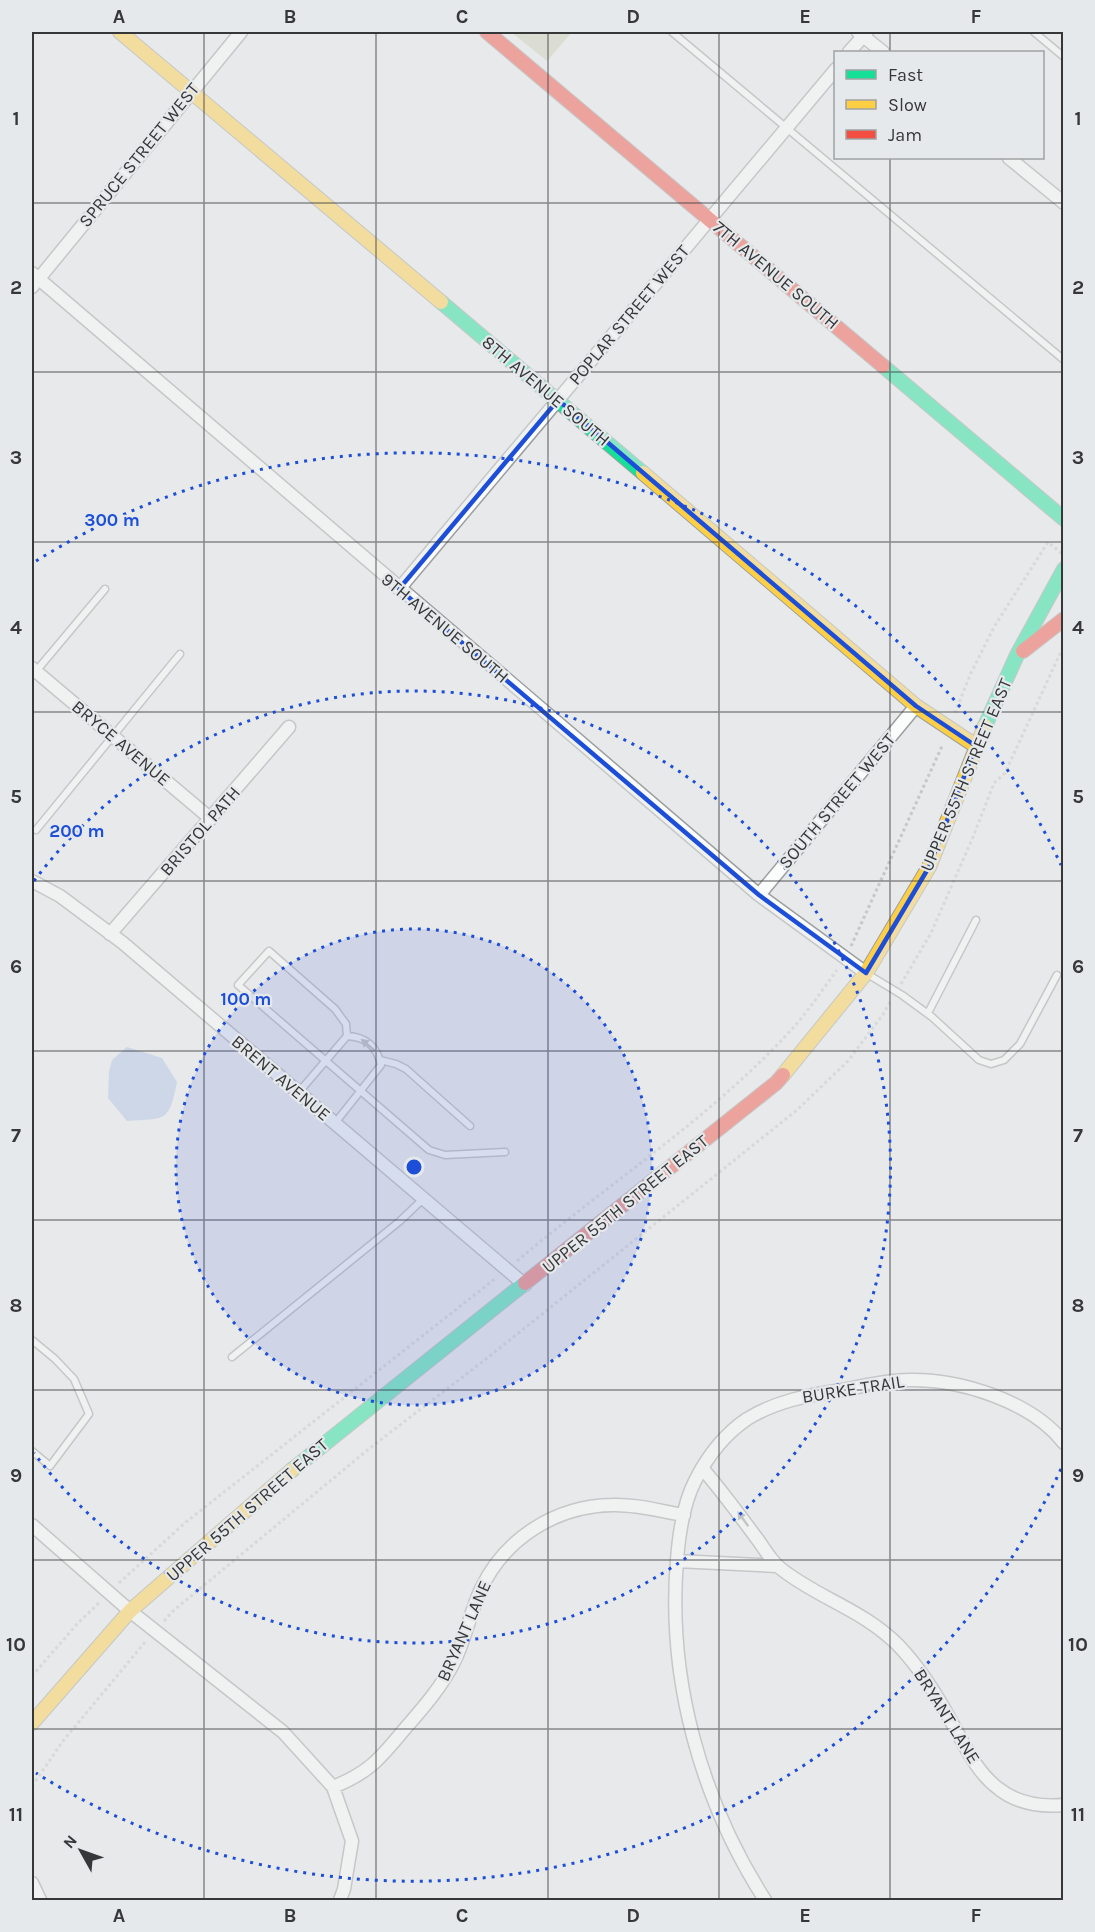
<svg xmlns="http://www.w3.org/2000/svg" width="1095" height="1932" viewBox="0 0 1095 1932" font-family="Karla,sans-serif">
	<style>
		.green { fill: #cccfb9 }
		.water { fill: #aec2e4 }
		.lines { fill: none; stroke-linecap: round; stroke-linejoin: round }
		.lane-casing { stroke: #9d9e9f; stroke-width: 9 }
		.street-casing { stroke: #9d9e9f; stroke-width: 15 }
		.fast-casing { stroke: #9d9e9f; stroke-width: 16 }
		.slow-casing { stroke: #9d9e9f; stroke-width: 16 }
		.jam-casing { stroke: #9d9e9f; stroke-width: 16 }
		.path { stroke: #c6c7c7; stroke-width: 3; stroke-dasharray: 3 3; stroke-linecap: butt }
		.lane { stroke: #fbfcfc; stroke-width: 6 }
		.street { stroke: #fbfcfc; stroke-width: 12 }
		.fast { stroke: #16e098; stroke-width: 14 }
		.slow { stroke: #ffcf43; stroke-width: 14 }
		.jam { stroke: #f24e42; stroke-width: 14 }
		.oneway { fill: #989a9a }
		.marked { fill: none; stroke: #1d4ed8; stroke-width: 4.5; stroke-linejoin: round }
		.grid { fill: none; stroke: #363738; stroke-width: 1.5; stroke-opacity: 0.55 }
		.ring { fill: none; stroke: #1d4ed8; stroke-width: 3; stroke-dasharray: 3 6 }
		.labels { text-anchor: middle; stroke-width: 4.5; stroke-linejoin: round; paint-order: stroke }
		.street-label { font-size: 18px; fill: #363738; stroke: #e6e9eb }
		.centre { fill: #1d4ed8; stroke: #e6e9eb; stroke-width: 3 }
		.ring-label { font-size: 18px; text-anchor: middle; font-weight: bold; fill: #1d4ed8; stroke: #e6e9eb; stroke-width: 4.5; stroke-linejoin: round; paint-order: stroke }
		.neatline { fill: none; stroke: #363738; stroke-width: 2 }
		.grid-label { font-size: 20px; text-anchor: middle; font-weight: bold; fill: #363738 }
	</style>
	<rect width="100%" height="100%" fill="#e7e9ea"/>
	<path class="green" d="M511,32H572L547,61Z"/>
	<path class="water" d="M127,1047L162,1058L177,1082C169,1123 166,1118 127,1121L108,1098L109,1072L112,1060Z"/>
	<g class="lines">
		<g class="lane-casing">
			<path id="lane" d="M672,32L1064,360
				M1034,32L1064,57
				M32,676L105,589
				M36,830L180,654
				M869,975L902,995L932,1017L979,1060L991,1064L1004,1060L1020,1044L1057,975
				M928,1013L976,920
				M347,1036L346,1024L335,1009L269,951L238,985L429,1150L445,1155L505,1152
				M380,1060L396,1064L406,1069L470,1126
				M298,1093L347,1036C366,1037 377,1046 381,1065L335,1123
				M32,1340L55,1359L74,1379L89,1414L50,1466L32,1451
				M232,1357L400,1221L423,1199"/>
		</g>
		<g class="street-casing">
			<path id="street" d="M858,32L883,52
				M849,52L867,32
				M1009,158L1064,203
				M32,273L759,895L866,973
				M32,287L241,32
				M399,589L836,69
				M32,668L211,819
				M32,881L60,896L123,943L525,1285
				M759,895L916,706
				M110,934L289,727
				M702,1468C721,1490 738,1513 755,1536C763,1546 770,1560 780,1568C817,1598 862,1609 898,1645C920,1668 937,1695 952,1723C965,1746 977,1773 999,1789C1017,1803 1041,1807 1064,1805
				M32,1525L130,1611L283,1732L333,1787L352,1841L344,1889L340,1900
				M677,1561L777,1566
				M333,1787C368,1773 379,1760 403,1731C422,1709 441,1688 454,1662C466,1638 470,1612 481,1589C505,1538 556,1506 612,1505C636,1504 660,1511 684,1515
				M32,1883L40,1900
				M765,1900C701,1800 667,1679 677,1560C679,1534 683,1504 695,1481C707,1457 725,1434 747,1419C776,1401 809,1395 842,1390C864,1386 886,1380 909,1380C960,1379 1031,1401 1064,1443"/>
		</g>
		<g class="fast-casing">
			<path id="fast" d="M441,302L643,473
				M883,366L1064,519
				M985,726L1017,655L1064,569
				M292,1470L525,1283"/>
		</g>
		<g class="slow-casing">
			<path id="slow" d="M120,32L441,302
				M643,473L916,706L976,746
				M783,1075L866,973L929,867L985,726
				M32,1723L130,1611L292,1470"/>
		</g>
		<g class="jam-casing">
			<path id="jam" d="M487,32L883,366
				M1023,651L1064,619
				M525,1283L776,1083L783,1075"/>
		</g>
		<path class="path" d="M955,713L970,675L994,627L1048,542L1061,553
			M851,946L943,744
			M901,984L931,933L973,837L994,783L1005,773L1064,645
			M517,1261C609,1183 712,1117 793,1028C809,1010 823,989 837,970
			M119,1583L186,1522L496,1278
			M164,1621L174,1610L370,1448L486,1359L797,1110L848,1061L884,1013L891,1000
			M32,1676L77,1624L99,1603
			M32,1786L63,1741L146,1641"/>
		<use href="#lane" class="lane"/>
		<use href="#street" class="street"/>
		<use href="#fast" class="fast"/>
		<use href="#slow" class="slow"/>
		<use href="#jam" class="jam"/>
	</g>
	<defs><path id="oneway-solid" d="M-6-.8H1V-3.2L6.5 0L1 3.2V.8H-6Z" transform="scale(1.5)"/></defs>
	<g class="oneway">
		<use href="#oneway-solid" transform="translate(368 1045) rotate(-140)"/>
		<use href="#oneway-solid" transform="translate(743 1519) rotate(-126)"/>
	</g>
	<path d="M0 0H1095V1932H0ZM558,400L916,706L976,746L929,867L866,973L759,895L399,589Z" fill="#e7e9ea" fill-opacity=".55" fill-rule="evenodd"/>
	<path class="marked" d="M558,400L916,706L976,746L929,867L866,973L759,895L399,589Z"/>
	<path class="grid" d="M204,32V1900M376,32V1900M548,32V1900M719,32V1900M890,32V52M890,158V1900M32,203H1064M32,372H1064M32,542H1064M32,712H1064M32,881H1064M32,1051H1064M32,1220H1064M32,1390H1064M32,1560H1064M32,1729H1064"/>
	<circle cx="414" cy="1167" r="238" fill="#1d4ed8" fill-opacity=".12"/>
	<g class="ring">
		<circle cx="414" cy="1167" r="238"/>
		<path d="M34 881A476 476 0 1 1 34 1453"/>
		<path d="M1061 1469A714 714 0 0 1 36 1773M36 561A714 714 0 0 1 1061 865"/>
	</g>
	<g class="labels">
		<g class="street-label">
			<text transform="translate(139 155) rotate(-51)" y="6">SPRUCE STREET WEST</text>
			<text transform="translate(776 275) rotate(40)" y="6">7TH AVENUE SOUTH</text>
			<text transform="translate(629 315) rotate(-50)" y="6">POPLAR STREET WEST</text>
			<text transform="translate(546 391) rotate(40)" y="6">8TH AVENUE SOUTH</text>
			<text transform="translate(445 628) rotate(40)" y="6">9TH AVENUE SOUTH</text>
			<text transform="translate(121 743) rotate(40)" y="6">BRYCE AVENUE</text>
			<text transform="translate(966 775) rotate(-67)" y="6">UPPER 55TH STREET EAST</text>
			<text transform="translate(837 801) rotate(-50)" y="6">SOUTH STREET WEST</text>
			<text transform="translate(200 831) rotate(-49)" y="6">BRISTOL PATH</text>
			<text transform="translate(281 1078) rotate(40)" y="6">BRENT AVENUE</text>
			<text transform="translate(625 1204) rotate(-39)" y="6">UPPER 55TH STREET EAST</text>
			<text transform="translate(853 1389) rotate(-9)" y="6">BURKE TRAIL</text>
			<text transform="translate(247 1510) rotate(-41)" y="6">UPPER 55TH STREET EAST</text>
			<text transform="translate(464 1631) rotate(-66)" y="6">BRYANT LANE</text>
			<text transform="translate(947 1716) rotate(58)" y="6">BRYANT LANE</text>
		</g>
	</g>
	<circle cx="414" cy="1167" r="9" class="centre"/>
	<g class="ring-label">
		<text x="112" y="526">300 m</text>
		<text x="77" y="837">200 m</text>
		<text x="246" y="1005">100 m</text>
	</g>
	<rect width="1095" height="1932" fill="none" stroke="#e6e9eb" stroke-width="66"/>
	<rect x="834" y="51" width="210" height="108" fill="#e6e9eb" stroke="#a0a2a3" stroke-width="1.5"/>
	<rect x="846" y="70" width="30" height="9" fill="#16e098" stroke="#a0a2a3" stroke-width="1.5"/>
	<text x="888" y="81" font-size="18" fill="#363738">Fast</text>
	<rect x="846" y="100" width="30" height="9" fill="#ffcf43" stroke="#a0a2a3" stroke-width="1.5"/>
	<text x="888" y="111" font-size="18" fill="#363738">Slow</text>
	<rect x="846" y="130" width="30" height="9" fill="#f24e42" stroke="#a0a2a3" stroke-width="1.5"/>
	<text x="888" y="141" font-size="18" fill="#363738">Jam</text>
	<g transform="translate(81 1851) rotate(310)" stroke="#e6e9eb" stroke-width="4.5" paint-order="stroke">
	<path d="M0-4.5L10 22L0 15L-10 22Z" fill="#363738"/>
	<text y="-9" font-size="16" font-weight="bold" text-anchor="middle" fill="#363738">N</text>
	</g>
	<rect x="33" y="33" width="1029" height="1866" class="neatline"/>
	<g class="grid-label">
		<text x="119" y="23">A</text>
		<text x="290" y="23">B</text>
		<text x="462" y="23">C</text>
		<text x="633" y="23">D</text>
		<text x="805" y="23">E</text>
		<text x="976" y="23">F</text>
		<text x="16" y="125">1</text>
		<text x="1078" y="125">1</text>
		<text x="16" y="294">2</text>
		<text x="1078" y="294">2</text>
		<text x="16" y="464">3</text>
		<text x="1078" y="464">3</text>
		<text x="16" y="634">4</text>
		<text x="1078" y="634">4</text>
		<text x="16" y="803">5</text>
		<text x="1078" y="803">5</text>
		<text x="16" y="973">6</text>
		<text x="1078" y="973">6</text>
		<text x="16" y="1142">7</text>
		<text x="1078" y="1142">7</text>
		<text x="16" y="1312">8</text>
		<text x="1078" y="1312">8</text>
		<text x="16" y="1482">9</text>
		<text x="1078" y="1482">9</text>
		<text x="16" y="1651">10</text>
		<text x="1078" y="1651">10</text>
		<text x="16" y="1821">11</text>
		<text x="1078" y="1821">11</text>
		<text x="119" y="1922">A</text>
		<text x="290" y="1922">B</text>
		<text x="462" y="1922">C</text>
		<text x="633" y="1922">D</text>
		<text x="805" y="1922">E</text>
		<text x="976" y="1922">F</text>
	</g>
</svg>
